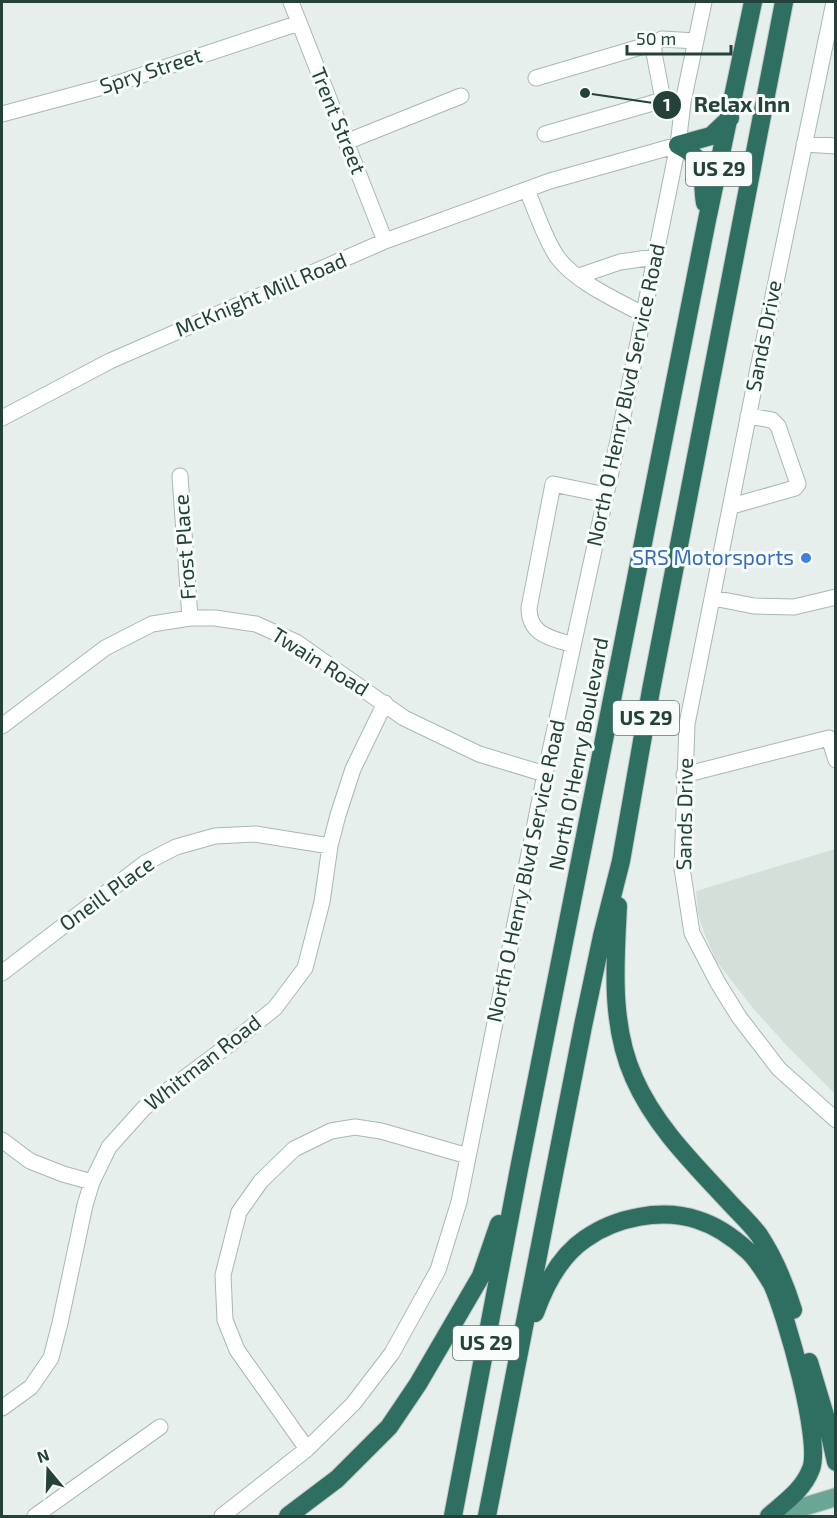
<svg xmlns="http://www.w3.org/2000/svg" width="837" height="1518" viewBox="0 0 837 1518" font-family="'Exo 2',sans-serif">
	<style>
		.built { fill: #d4dfda }
		.lines { fill: none; stroke-linecap: round; stroke-linejoin: round }
		.minor-casing { stroke: #a8b8b2; stroke-width: 17 }
		.major-casing { stroke: #c2cac8; stroke-width: 20 }
		.highway-casing { stroke: #c2cac8; stroke-width: 20 }
		.minor { stroke: #fff; stroke-width: 15 }
		.major { stroke: #6aa596; stroke-width: 18 }
		.highway { stroke: #2f6f62; stroke-width: 18 }
		.shop-dot { fill: #3f7fe0; stroke: #f7fbf9; stroke-width: 2 }
		.labels { text-anchor: middle; stroke-width: 6; stroke-linejoin: round; paint-order: stroke }
		.shield { fill: #f7fbf9; stroke: #637a73; stroke-width: 1.5 }
		.shield-label { font-size: 20px; font-weight: bold; fill: #24423a }
		.street-label { font-size: 21px; fill: #24423a; stroke: #f7fbf9 }
		.shop-label { font-size: 21px; fill: #366cbe; stroke: #f7fbf9; text-anchor: end }
		.leader { fill: none; stroke: #24423a; stroke-width: 2 }
		.callout-dot { fill: #24423a; stroke: #f7fbf9; stroke-width: 2 }
		.mark-label { font-size: 18px; text-anchor: middle; font-weight: bold; fill: #fff }
		.callout-label { font-size: 22px; text-anchor: middle; font-weight: bold; fill: #24423a; stroke: #f7fbf9; stroke-width: 6; stroke-linejoin: round; paint-order: stroke }
	</style>
	<rect width="100%" height="100%" fill="#e6efeb"/>
	<path class="built" d="M835,849H836L835,1094L786,1045L753,1008L717,962L705,935L698,914L696,891Z"/>
	<g class="lines">
		<g class="minor-casing">
			<path id="minor" d="M291,2L385,241
				M834,2L755,383L687,724L682,868L692,933L718,983L739,1017L779,1069L836,1120
				M536,78L654,43
				M663,100L654,53V43L662,39L696,41
				M2,114L118,83L299,23
				M545,134L663,100L683,102
				M346,142L461,96
				M804,144L836,146
				M527,190C535,209 546,242 558,258C577,283 617,300 644,315
				M579,276L620,262L655,257
				M2,418L110,361L385,241L550,181L678,145
				M180,476L190,618
				M732,506L795,488L798,484L778,426L772,420L748,416
				M713,598L754,606L794,607L836,597
				M573,645C551,638 529,635 529,608L553,484L606,495
				M2,726L105,648L152,624L190,618H215L256,624L296,642L404,718L479,754L545,774
				M684,775L829,738L836,760
				M2,973L145,863L176,847L215,836L255,834L330,846
				M2,1140L30,1161L63,1174L92,1182
				M2,1408L31,1387L51,1358L60,1323L85,1205L92,1182L109,1147L144,1108L234,1041L275,1008L305,968L322,902L330,846L338,815L353,769L385,703
				M307,1449L237,1350L225,1320L223,1275L239,1212L261,1181L294,1149L331,1131L355,1127L381,1131L468,1156
				M35,1516L160,1427
				M222,1516L307,1449L353,1404L392,1353L438,1270L459,1202L545,774L620,431L678,145L683,102L704,2"/>
		</g>
		<g class="major-casing">
			<path id="major" d="M773,1516L836,1497"/>
		</g>
		<g class="highway-casing">
			<path id="highway" d="M678,145C711,162 700,173 705,203
				M678,145L711,136L730,118
				M618,906C615,963 610,1025 634,1078C655,1126 693,1163 728,1201C738,1212 750,1223 759,1235C774,1258 785,1284 793,1310
				M535,1313C545,1285 560,1256 585,1239C616,1217 662,1208 698,1220C717,1226 734,1238 748,1251C757,1259 766,1274 772,1284C786,1314 822,1441 811,1469C803,1490 785,1502 769,1516
				M809,1362L827,1422L836,1462
				M288,1516L337,1479L389,1427L418,1384L481,1276L499,1224
				M453,1516L519,1169L707,220L753,2
				M487,1516L583,1026L602,936L621,861L651,690L784,2"/>
		</g>
		<use href="#minor" class="minor"/>
		<use href="#major" class="major"/>
		<use href="#highway" class="highway"/>
	</g>
	<circle class="shop-dot" cx="806" cy="558" r="6"/>
	<g class="labels">
		<g class="shield">
			<rect x="686" y="152" width="66" height="34" rx="4.5"/>
			<rect x="613" y="701" width="66" height="34" rx="4.5"/>
			<rect x="453" y="1326" width="66" height="34" rx="4.5"/>
		</g>
		<g class="shield-label">
			<text x="719" y="176">US 29</text>
			<text x="646" y="725">US 29</text>
			<text x="486" y="1350">US 29</text>
		</g>
		<g class="street-label">
			<text transform="translate(151 71) rotate(-18)" y="7">Spry Street</text>
			<text transform="translate(338 121) rotate(68)" y="7">Trent Street</text>
			<text transform="translate(261 295) rotate(-23)" y="7">McKnight Mill Road</text>
			<text transform="translate(764 336) rotate(-79)" y="7">Sands Drive</text>
			<text transform="translate(626 395) rotate(-78)" y="7">North O Henry Blvd Service Road</text>
			<text transform="translate(185 547) rotate(-94)" y="7">Frost Place</text>
			<text transform="translate(320 662) rotate(32)" y="7">Twain Road</text>
			<text transform="translate(579 754) rotate(-79)" y="7">North O'Henry Boulevard</text>
			<text transform="translate(685 814) rotate(-89)" y="7">Sands Drive</text>
			<text transform="translate(526 871) rotate(-78)" y="7">North O Henry Blvd Service Road</text>
			<text transform="translate(107 894) rotate(-36)" y="7">Oneill Place</text>
			<text transform="translate(203 1063) rotate(-38)" y="7">Whitman Road</text>
		</g>
		<g class="shop-label">
			<text x="794" y="565">SRS Motorsports</text>
		</g>
	</g>
	<path class="leader" d="M585 93L667 105"/>
	<g class="callout-dot">
		<circle cx="585" cy="93" r="6"/>
		<circle cx="667" cy="105" r="15"/>
	</g>
	<g class="mark-label">
		<text x="667" y="111">1</text>
	</g>
	<g class="callout-label">
		<text x="742" y="112">Relax Inn</text>
	</g>
	<rect width="837" height="1518" fill="none" stroke="#24423a" stroke-width="6"/>
	<g transform="translate(48 1470) rotate(341)" stroke="#f7fbf9" stroke-width="4.5" paint-order="stroke">
	<path d="M0-4.5L10 22L0 15L-10 22Z" fill="#24423a"/>
	<text y="-9" font-size="16" font-weight="bold" text-anchor="middle" fill="#24423a">N</text>
	</g>
	<path d="M627 45v9h104v-9" fill="none" stroke="#24423a" stroke-width="3"/>
	<text x="636" y="45" font-size="18" fill="#24423a" stroke="#f7fbf9" stroke-width="4.5" paint-order="stroke">50 m</text>
</svg>
